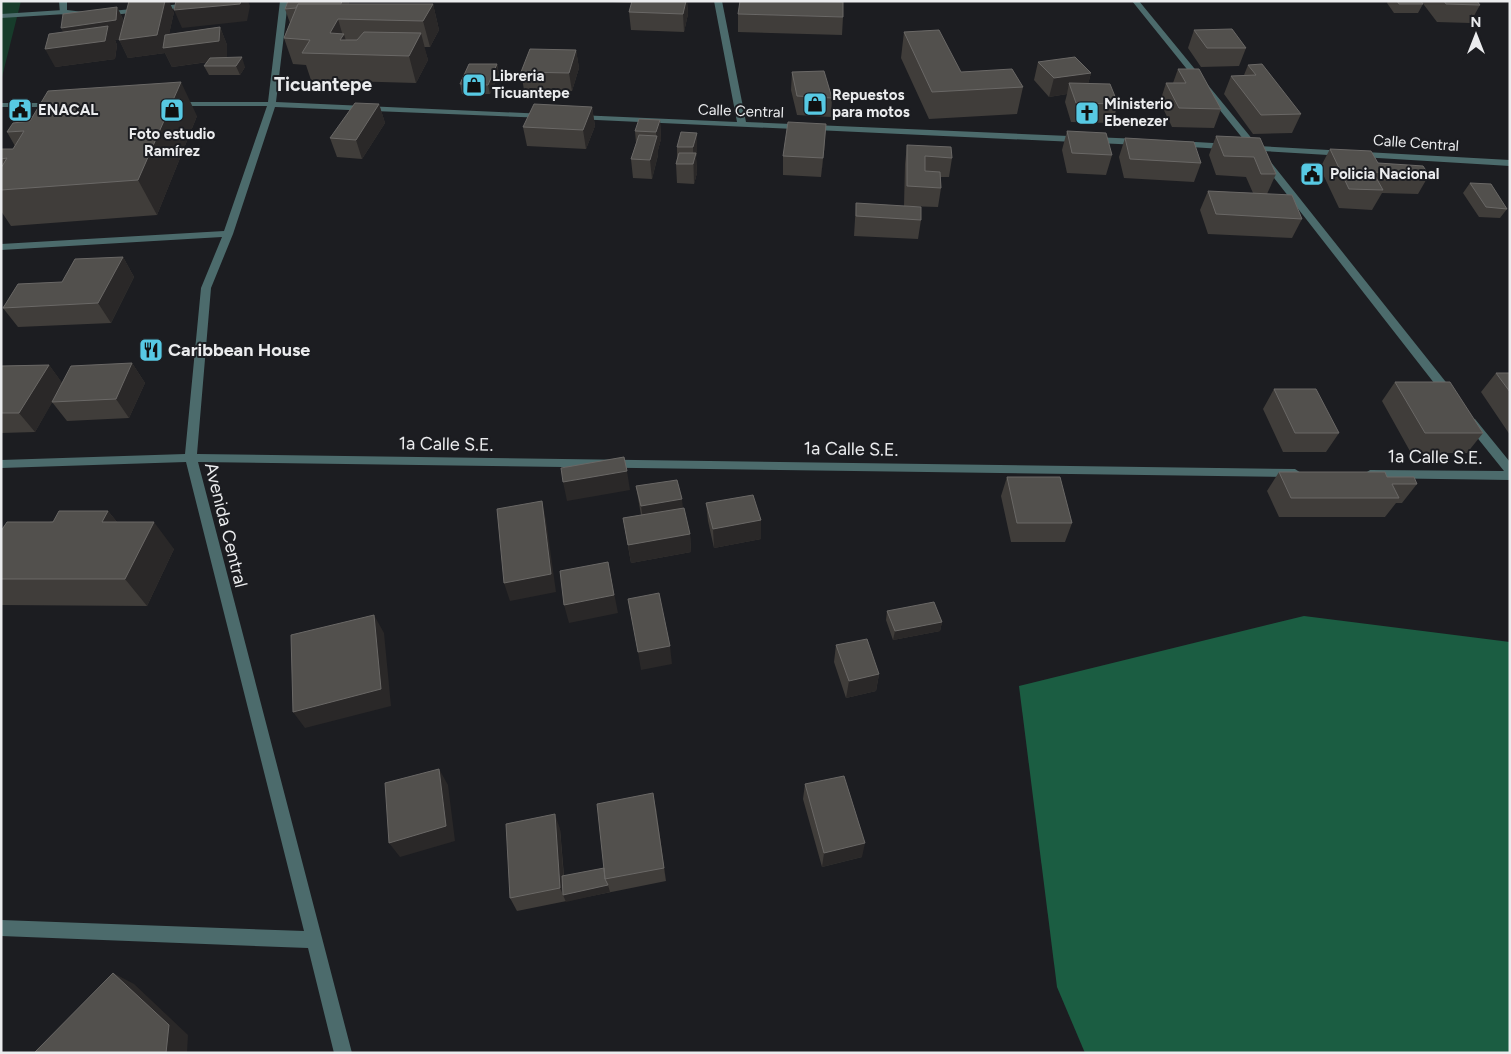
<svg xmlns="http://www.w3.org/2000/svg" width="1511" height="1054" viewBox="0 0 1511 1054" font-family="Figtree,sans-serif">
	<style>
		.green { fill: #173c2b }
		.forest { fill: #1b5d42 }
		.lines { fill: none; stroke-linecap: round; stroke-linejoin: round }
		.lane { fill: #4c6b6c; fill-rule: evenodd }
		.street { fill: #4c6b6c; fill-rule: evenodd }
		.wall { fill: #403d3a }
		.shaded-wall { fill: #2a2828 }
		.building { fill: #52504d; stroke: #6a6866 }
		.labels { text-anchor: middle; stroke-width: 4; stroke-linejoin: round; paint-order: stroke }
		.far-poi-label { font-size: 15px; font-weight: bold; fill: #ebecee; stroke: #1c1d21; text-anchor: start }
		.far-street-label { font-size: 15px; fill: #ebecee; stroke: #1c1d21 }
		.poi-label { font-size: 18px; font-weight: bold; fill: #ebecee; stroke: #1c1d21; text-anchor: start }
		.street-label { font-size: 18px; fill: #ebecee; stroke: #1c1d21 }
		.far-district-label { font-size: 19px; font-weight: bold; fill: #ebecee; stroke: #1c1d21 }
	</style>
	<rect width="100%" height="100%" fill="#1c1d21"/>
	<path class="green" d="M1,1H21L1,81Z"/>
	<path class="forest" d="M1304,616L1510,642V1053H1085L1057,987L1019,686Z"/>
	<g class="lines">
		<path class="lane" d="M63,10L67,12L66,14L1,18V14Z"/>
		<path class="street" d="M59,1H67V10L92,13L191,3L195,5L191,7L92,17L60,14Z
			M280,1H288L276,102L546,114L550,116L546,118L275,107L233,234L211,288L197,454L1295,469L1301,473L1295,477L198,462L352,1053H334L308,948L1,936V920L304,931L186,462L1,468V460L185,454L201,288L222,237L1,250V244L224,231L267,106H176L172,104L176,102H268Z
			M714,1H722L746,122L1140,139L1144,142L1140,145L575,119L574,117L578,115L737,122Z
			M1132,1H1139L1258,146L1510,160V166L1262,151L1453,391L1455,394L1453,397H1445L1253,151L1175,146L1174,144L1178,141L1248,145Z
			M1,103H56L60,105L56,107H1Z
			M1471,418L1475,419L1510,462V480L1370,478L1364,474L1370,470L1504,471L1467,425L1465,422Z"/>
	</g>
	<path class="wall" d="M348,1L349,4H433L439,30L430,47H424L428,60L416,83L311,80L306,65L293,64L284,38L290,23L285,9Z
		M593,1H687L688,14L684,32L631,30L629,12L632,3Z
		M1388,1H1421L1423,4L1418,13H1394L1387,3Z
		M1421,1H1477L1480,5L1470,23L1437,22Z
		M117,7L124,21L174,12L169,34L220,27L227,45V58L245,67L240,75H209L204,66L208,62L172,67L165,53L128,58L119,39L115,40L117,45L115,59L55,67L63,32Z
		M738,14L843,17L842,35L738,32Z
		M1194,30L1246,48L1239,66L1201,67L1188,48Z
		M904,32L961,72L1023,87L1017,114L929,119L901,58Z
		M576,50L579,68L572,91L524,90L521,72Z
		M1038,62L1091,73L1088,84L1118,104L1112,123L1071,122L1065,102L1067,94L1049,97L1034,80Z
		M497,64L499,74L490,94H462L460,84Z
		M1248,65L1301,114L1292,133L1253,134L1224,94L1231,76L1244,75Z
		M1178,69L1221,109L1214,128L1172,127L1160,102L1166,83H1173Z
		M792,72L832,98L831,117L797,115L791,90Z
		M379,104L385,123L362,159L337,157L330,138Z
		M592,107L595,126L586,149L527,146L523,127Z
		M197,116L157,215L11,226L1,211V149H13L15,146L7,132Z
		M660,120L661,139L658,150V155L652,179L633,178L631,159L636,143L635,131Z
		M1067,131L1112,155L1106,175L1067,173L1062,150Z
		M697,133V152L696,157L697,173L694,184L677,183L676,164L677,158V147Z
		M1216,136L1260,138L1276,174L1267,194L1302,219L1292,238L1208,234L1200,210L1208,191L1253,193L1246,177L1216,175L1209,155Z
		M1125,138L1201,163L1194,182L1124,178L1119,157Z
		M825,143L821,177L783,175V156Z
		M907,145L952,158L949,177H941V188L938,207L904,206L905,164Z
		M1330,149L1378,163L1429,175L1418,194L1382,193L1372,210L1339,208L1320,168Z
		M1470,183L1507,209L1500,218L1479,217L1463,193Z
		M856,203L921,220L918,239L854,236Z
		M123,257L134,277L111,323L18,327L3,308L62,282Z
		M132,363L145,383L129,418L67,421L52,402L35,432L1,433V366L49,365L62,383Z
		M1496,373H1510V435L1481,392Z
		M1395,382L1483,433L1467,453H1411L1382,401Z
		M1274,389L1339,433L1326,452H1283L1263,409Z
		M1279,472L1387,477L1417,484L1402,503H1396L1385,517H1279L1267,491Z
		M1007,477L1072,523L1065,542H1011L1001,496Z
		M636,486L683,508L690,534L691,552L631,563L623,518L641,515Z
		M706,503L761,520V539L714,548L708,521Z
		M108,511L117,522L174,549L147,606L1,605V531Z
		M887,611L942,622L940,631L893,640L886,620Z
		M836,645L879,674L876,691L846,698L834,662Z
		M805,784L862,857L822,867L803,799Z
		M656,808L666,881L517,911L510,898L560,829L564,876L604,868Z"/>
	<path class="shaded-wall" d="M165,1H169L174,12L166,48L220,27L227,45V59L172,67L165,53L128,58L119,40Z
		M241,1H248L250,6L247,21L182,28L174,10Z
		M342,1H348L351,11L340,7Z
		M686,1H687L688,14L684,32L683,14Z
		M433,4L439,30L430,47L423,21Z
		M117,7L126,25L125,38L115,40L117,45L115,59L55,67L45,49L70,46L61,28Z
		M338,19L343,36L344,34L350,55L330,33Z
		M421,33L428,60L416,83L409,56Z
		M576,50L579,68L572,91L569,73Z
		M242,57L245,67L240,75L236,66Z
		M497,64L499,74L490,94L488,85Z
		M1091,73L1086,91L1069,83L1067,94L1049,97L1054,78Z
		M181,82L197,116L157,215L138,180Z
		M379,104L385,123L362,159L356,140Z
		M592,107L595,126L586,149L583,130Z
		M660,120L661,139L658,150V155L652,179L650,160L656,138V132Z
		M826,124L825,143L821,177L823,158Z
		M697,133V152L696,157L697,173L694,184L693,147Z
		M123,257L134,277L111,323L98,303Z
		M132,363L145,383L129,418L116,399Z
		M49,365L63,384L35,432L19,413Z
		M627,471L630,490L567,501L563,482Z
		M682,499L684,518L644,525L641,506Z
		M542,501L546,520L556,592L510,601L504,583Z
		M108,511L130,538L102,522Z
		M761,520V539L714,548L713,529Z
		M154,522L174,549L147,606L125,579Z
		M690,534L691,552L631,563L628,545Z
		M608,562L618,613L569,623L564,605Z
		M374,615L384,633L391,706L305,728L293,712Z
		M942,622L940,631L893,640L895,631Z
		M670,646L672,664L641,670L638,652Z
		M879,674L876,691L846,698L849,681Z
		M439,769L448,785L455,841L400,857L389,843Z
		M653,793L656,808L666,881L664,868Z
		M555,814L560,829L565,894L608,885L610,892L566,902L560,888Z
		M865,843L862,857L822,867L824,853Z
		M113,973L134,984L188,1035L187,1053H166Z"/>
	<path class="building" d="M129,1H165L157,35L119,40Z
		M176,1H241L240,4L174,10Z
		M288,1H342L341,4H298L296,8L285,9Z
		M632,1H686L683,14L629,12Z
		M740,1H798L843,2V17L738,14Z
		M1397,1H1421L1423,4H1399Z
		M1444,1H1477L1480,5L1446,4Z
		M298,4H433L423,21L338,19L330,33L344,34L340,40H357L364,32L421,33L409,56L302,53L310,40L284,38Z
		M117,7L116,20L61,28L63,14Z
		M108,26L105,41L45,49L49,34Z
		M220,27L219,41L163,48L165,35Z
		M1232,29L1246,48H1207L1194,30Z
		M939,30L961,72L1012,69L1023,87L932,92L904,32Z
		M530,49L576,50L569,73L521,72Z
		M242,57L236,66H204L210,58Z
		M1075,57L1091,73L1054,78L1038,62Z
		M469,64H497L488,85L460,84Z
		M1262,64L1301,114L1261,115L1231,76L1256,75L1248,65Z
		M1178,69H1199L1221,109L1179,108L1166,83H1186Z
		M824,71L832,98L797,96L792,72Z
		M181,82L138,180L1,190V168L7,158L1,159V149H13L24,131L7,132L13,123L30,121L48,91Z
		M1069,83L1110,84L1118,104L1076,103Z
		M355,103L379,104L356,140L330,138Z
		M534,104L592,107L583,130L523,127Z
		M639,119L660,120L656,132L635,131Z
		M788,122L826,124L823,158L783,156Z
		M1067,131L1106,133L1112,155L1072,153Z
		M681,132L697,133L693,147H677Z
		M639,135L657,136L650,160L631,159Z
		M1216,136L1260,138L1276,174H1261L1254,157L1224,156Z
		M1125,138L1194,142L1201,163L1130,159Z
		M907,145L951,147L952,158L925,156V171L940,172L941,188L907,186Z
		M1330,149L1371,151L1378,163L1423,166L1429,175L1373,172L1383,190L1349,189Z
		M679,153H696L693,164H676Z
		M1470,183L1491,184L1507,209L1486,207Z
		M1208,191L1292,195L1302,219L1216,214Z
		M856,203L921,207V220L856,216Z
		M123,257L98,303L3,308L18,284L62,282L75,259Z
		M132,363L116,399L52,402L71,366Z
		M49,365L19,413H1V366Z
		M1496,373H1510V392Z
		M1395,382H1450L1483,433H1425Z
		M1274,389H1316L1339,433H1295Z
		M624,457L627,471L563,482L561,468Z
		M1279,472H1385L1387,477H1414L1417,484H1392L1399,498H1291Z
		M1007,477H1060L1072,523H1017Z
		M677,480L682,499L641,506L636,486Z
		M753,495L761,520L713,529L706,503Z
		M542,501L551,574L504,583L497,509Z
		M684,508L690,534L628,545L623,518Z
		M59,511H108L102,522H154L125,579H1V531L7,522H53Z
		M608,562L614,595L564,605L560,571Z
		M659,593L670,646L638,652L628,599Z
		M934,602L942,622L895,631L887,611Z
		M374,615L381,689L293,712L291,635Z
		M867,639L879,674L849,681L836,645Z
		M439,769L446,826L389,843L385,783Z
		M844,776L865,843L824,853L805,784Z
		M653,793L664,868L605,879L597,804Z
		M555,814L560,888L510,898L506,824Z
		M604,868L605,879L608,885L563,895L562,876Z
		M113,973L169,1025L166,1053H34Z"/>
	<defs>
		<g id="shop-square" transform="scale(1.25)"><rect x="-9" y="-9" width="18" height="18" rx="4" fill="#57c9e3" stroke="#1c1d21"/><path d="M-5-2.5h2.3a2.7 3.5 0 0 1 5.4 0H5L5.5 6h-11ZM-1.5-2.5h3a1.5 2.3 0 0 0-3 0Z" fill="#111"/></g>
		<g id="civic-square" transform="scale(1.25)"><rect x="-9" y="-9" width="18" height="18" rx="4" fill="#57c9e3" stroke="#1c1d21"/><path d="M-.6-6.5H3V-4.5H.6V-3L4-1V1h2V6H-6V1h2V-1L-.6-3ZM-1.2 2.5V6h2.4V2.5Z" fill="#111"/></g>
		<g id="church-square" transform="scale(1.25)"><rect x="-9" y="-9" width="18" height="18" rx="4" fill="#57c9e3" stroke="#1c1d21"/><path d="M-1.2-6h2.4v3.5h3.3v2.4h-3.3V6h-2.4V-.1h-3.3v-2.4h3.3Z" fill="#111"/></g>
		<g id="restaurant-square" transform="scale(1.25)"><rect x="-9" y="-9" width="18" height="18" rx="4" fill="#57c9e3" stroke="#1c1d21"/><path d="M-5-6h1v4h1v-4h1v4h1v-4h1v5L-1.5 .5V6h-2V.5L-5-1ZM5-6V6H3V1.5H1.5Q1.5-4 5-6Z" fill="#111"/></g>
	</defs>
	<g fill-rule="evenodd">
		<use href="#shop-square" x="474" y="85"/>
		<use href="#shop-square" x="815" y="104"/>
		<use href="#civic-square" x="20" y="110"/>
		<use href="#shop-square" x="172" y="110"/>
		<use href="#church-square" x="1087" y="113"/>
		<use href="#civic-square" x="1312" y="174"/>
		<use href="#restaurant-square" x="151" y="350"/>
	</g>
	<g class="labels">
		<g class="far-poi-label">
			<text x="492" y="81">Libreria<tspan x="492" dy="17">Ticuantepe</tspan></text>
			<text x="832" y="100">Repuestos<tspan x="832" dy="17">para motos</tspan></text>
			<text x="1104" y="109">Ministerio<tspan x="1104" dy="17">Ebenezer</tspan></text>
			<text x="38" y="115">ENACAL</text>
			<text x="172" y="139" text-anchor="middle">Foto estudio<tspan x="172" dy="17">Ramírez</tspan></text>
			<text x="1330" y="179">Policia Nacional</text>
		</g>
		<g class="far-street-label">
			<text transform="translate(741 111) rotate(2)" y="5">Calle Central</text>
			<text transform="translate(1416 143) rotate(4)" y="5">Calle Central</text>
		</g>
		<g class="poi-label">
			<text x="168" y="356">Caribbean House</text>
		</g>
		<g class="street-label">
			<text transform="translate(446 444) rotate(1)" y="6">1a Calle S.E.</text>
			<text transform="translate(851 449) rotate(1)" y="6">1a Calle S.E.</text>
			<text transform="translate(1435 457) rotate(1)" y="6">1a Calle S.E.</text>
			<text transform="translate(226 525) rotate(76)" y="6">Avenida Central</text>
		</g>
		<g class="far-district-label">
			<text x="323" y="91">Ticuantepe</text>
		</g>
	</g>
	<rect width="1511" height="1054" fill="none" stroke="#ebecee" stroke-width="5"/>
	<g transform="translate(1476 35)" stroke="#1c1d21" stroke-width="4" paint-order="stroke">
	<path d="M0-4L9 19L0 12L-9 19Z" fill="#ebecee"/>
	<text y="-8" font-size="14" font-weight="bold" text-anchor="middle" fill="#ebecee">N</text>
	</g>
</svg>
